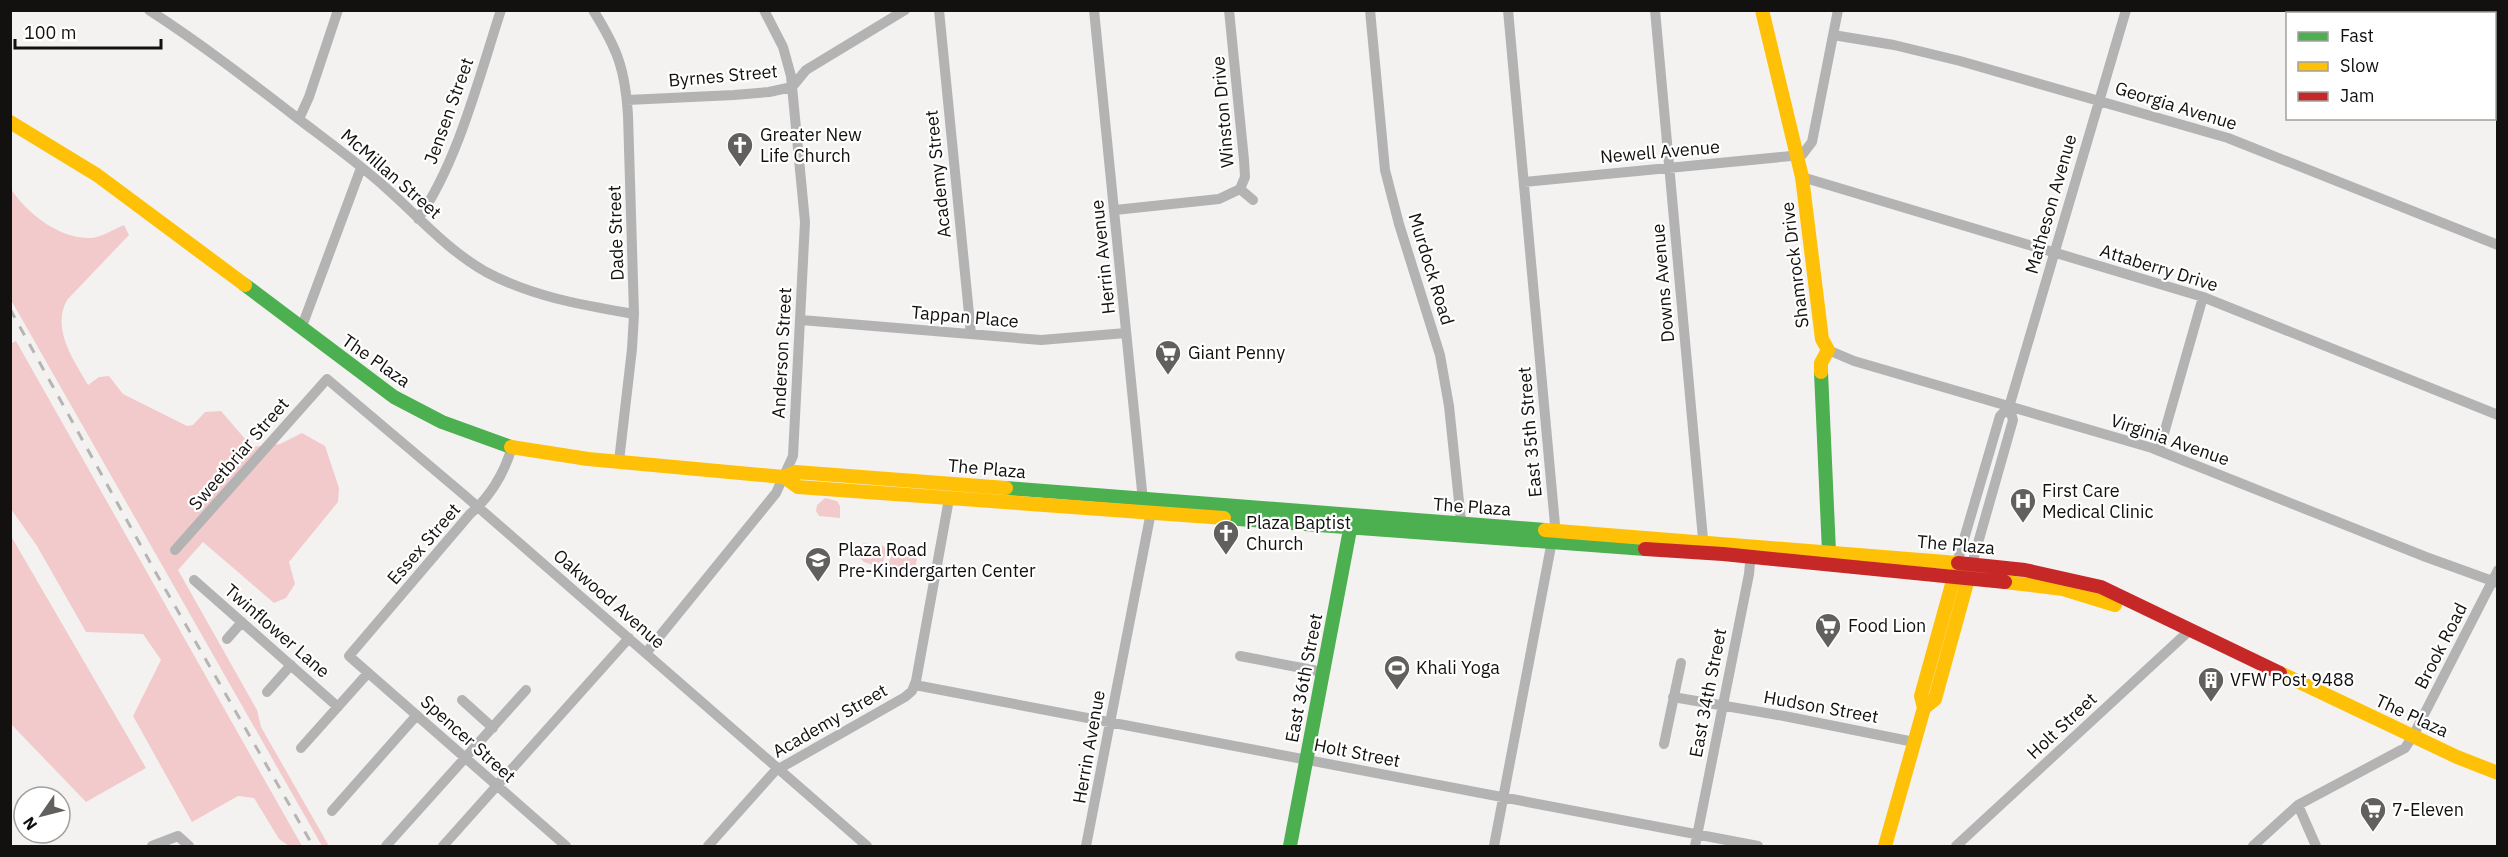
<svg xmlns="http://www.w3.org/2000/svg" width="2508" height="857" viewBox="0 0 2508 857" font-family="'IBM Plex Sans',sans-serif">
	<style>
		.green { fill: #f2cacc }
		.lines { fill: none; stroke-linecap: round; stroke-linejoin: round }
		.street { stroke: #b4b3b3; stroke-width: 10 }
		.fast { stroke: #4caf50; stroke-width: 14 }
		.slow { stroke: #ffc107; stroke-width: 14 }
		.jam { stroke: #c62828; stroke-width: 14 }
		.rail { stroke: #b6b5b4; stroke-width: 3; stroke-dasharray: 10 10; stroke-linecap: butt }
		.labels { text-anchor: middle; stroke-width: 4.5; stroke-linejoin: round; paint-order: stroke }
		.street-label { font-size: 18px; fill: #12110f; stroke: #fff }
		.poi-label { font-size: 18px; fill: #12110f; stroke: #fff; text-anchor: start }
	</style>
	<rect width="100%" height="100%" fill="#f4f2f0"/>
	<path class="green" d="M10,188C28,214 57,237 88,238C99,239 114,229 124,225L129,235L67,300C51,329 74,360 88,385L99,377L109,376L123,394L187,426L193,425L205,412L221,411L252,447L280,444L302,433L325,446L339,488L338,502L289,562L295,584L286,598L274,603L203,542L178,570L257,710L261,727L329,846H322L11,300Z
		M16,341L302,846H289L279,839L254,798L238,796L192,822L133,716L161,660L143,634L86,632L37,546L11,509L10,344Z
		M825,498L837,501L840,506V518L819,516L816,511L817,505Z
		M11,536L146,768L86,802L11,724Z
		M864,543L883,546L887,549L881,568L864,562L859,557L860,546Z
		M892,552L917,558L915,571L910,575L898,577L894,573H890L887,569Z"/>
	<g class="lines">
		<path class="street" d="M149,10C200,43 248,80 296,117C326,140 357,162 385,187C418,216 447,250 486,272C533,297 582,305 634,314
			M593,10C618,50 625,69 628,115L634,314L632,349L619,461
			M939,10L971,334
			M1094,10L1143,501
			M1370,10L1385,170L1399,224L1440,355L1449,406L1462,530
			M1655,10L1704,550
			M2338,10L2346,14
			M1833,35L1894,45L1960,61L2228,138L2498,245
			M2494,72L2498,74
			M627,100L734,95L769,92L792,87L806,70L905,10
			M299,119L309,97L338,10
			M1802,177L2203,297L2498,415
			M1524,182L1802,155L1812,142L1838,10
			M1240,189L1253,200
			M1115,210L1219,199L1240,189L1245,177L1244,160L1229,10
			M418,219C458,162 479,77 501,10
			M801,320L1041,340L1126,333
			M301,329L361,168
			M1828,350L1854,361L2152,448L2426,557L2498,583
			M512,447C504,474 491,496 470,514L349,656L566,846
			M2159,451L2203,297
			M175,550L327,379L463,494L867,846
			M1957,563L2000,416L2009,407L2126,10
			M1972,564L2013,420L2009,407
			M194,580L338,707
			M227,639L242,622
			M646,653L776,493L793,456L805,222L791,76L783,47L764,10
			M1240,656L1323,672
			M915,685L1758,846
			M267,692L291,665
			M1673,697L1784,716L1914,742
			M462,700L493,728
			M1664,744L1681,663
			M301,748L368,673
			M2298,805L2316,846
			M332,811L416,716
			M152,846L178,836L189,846
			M386,846L526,690
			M443,846L629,638
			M708,846L775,771L905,697L912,691L916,681L949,499
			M1086,846L1151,512
			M1494,846L1555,525L1508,10
			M1695,846L1749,574L1751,552
			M1956,846L2190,630
			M2253,846L2298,805L2405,748L2413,736L2498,570"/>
		<path class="fast" d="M245,285L394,397L442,422L511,447
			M1821,372L1829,552
			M1006,488L1545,530
			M1224,518L1645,549
			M1290,846L1352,519"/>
		<path class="slow" d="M1762,10L1802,177L1822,339L1828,350L1821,363V372
			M10,122L97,175L245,285
			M511,447L588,459L784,477L796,472L1006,488
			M784,477L798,487L1224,518
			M1545,530L1958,563
			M2005,582L2063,589L2115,605
			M2280,673L2457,757L2498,773
			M1924,708L1935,699L1971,568
			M1885,846L1924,708L1921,696L1957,566"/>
		<path class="jam" d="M1645,549L1723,554L2005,582
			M1958,563L2025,570L2101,587L2280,673"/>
		<path class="rail" d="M10,309L156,573L313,846"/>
	</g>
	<defs>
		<g id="church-pin" transform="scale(1.35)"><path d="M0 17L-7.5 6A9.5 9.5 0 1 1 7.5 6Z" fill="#61605e" stroke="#fff"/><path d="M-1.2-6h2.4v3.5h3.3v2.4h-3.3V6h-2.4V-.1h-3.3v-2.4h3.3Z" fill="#fff"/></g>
		<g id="supermarket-pin" transform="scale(1.35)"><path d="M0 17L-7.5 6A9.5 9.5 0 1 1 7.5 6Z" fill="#61605e" stroke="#fff"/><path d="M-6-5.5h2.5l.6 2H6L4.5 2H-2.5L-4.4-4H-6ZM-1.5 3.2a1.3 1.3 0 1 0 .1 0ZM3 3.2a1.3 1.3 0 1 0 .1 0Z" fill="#fff"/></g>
		<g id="hospital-pin" transform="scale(1.35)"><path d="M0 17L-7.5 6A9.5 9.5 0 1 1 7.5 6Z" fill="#61605e" stroke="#fff"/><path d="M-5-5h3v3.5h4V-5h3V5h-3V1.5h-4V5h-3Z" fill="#fff"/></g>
		<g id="school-pin" transform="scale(1.35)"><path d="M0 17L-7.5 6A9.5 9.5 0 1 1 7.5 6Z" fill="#61605e" stroke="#fff"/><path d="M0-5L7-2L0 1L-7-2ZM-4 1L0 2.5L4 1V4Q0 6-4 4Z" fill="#fff"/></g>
		<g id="stadium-pin" transform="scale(1.35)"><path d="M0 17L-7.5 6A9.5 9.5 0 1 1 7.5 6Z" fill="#61605e" stroke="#fff"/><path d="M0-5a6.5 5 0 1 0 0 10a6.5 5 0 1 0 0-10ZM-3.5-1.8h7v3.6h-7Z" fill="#fff"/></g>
		<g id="building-pin" transform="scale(1.35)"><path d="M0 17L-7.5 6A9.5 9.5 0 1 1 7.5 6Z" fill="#61605e" stroke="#fff"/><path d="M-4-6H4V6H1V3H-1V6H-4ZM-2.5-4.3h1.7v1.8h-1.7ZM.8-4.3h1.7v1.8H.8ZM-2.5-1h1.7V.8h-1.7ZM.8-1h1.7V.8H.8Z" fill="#fff"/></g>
	</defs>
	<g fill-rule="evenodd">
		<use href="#church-pin" x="740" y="145"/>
		<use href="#supermarket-pin" x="1168" y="353"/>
		<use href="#hospital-pin" x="2023" y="501"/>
		<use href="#church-pin" x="1226" y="533"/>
		<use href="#school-pin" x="818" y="560"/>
		<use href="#supermarket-pin" x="1828" y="626"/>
		<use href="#stadium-pin" x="1397" y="668"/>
		<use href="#building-pin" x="2211" y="680"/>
		<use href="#supermarket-pin" x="2373" y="810"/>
	</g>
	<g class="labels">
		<g class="street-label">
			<text transform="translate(723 76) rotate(-5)" y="6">Byrnes Street</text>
			<text transform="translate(2176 106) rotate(17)" y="6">Georgia Avenue</text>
			<text transform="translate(449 111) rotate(-70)" y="6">Jensen Street</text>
			<text transform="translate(1223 112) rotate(-95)" y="6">Winston Drive</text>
			<text transform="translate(1660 152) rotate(-5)" y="6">Newell Avenue</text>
			<text transform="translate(391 174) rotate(41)" y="6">McMillan Street</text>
			<text transform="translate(938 174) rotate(-96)" y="6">Academy Street</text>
			<text transform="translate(2051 204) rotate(-74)" y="6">Matheson Avenue</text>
			<text transform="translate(616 233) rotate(-92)" y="6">Dade Street</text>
			<text transform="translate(1103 257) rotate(-96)" y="6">Herrin Avenue</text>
			<text transform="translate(1795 265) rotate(-97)" y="6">Shamrock Drive</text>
			<text transform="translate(2159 268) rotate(17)" y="6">Attaberry Drive</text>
			<text transform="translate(1431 269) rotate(73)" y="6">Murdock Road</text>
			<text transform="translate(1663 283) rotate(-95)" y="6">Downs Avenue</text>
			<text transform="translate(965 317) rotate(5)" y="6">Tappan Place</text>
			<text transform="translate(782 353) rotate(-87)" y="6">Anderson Street</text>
			<text transform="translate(376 361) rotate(35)" y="6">The Plaza</text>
			<text transform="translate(1530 432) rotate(-95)" y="6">East 35th Street</text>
			<text transform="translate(2170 440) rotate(19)" y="6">Virginia Avenue</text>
			<text transform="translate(239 454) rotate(-49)" y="6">Sweetbriar Street</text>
			<text transform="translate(987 469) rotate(5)" y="6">The Plaza</text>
			<text transform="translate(1472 507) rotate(4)" y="6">The Plaza</text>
			<text transform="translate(424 544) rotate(-49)" y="6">Essex Street</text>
			<text transform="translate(1956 545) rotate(5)" y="6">The Plaza</text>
			<text transform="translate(609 599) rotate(41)" y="6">Oakwood Avenue</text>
			<text transform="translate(277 631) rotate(41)" y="6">Twinflower Lane</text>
			<text transform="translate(2441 646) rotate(-63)" y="6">Brook Road</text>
			<text transform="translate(1304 678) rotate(-79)" y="6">East 36th Street</text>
			<text transform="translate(1708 693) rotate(-79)" y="6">East 34th Street</text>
			<text transform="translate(1821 707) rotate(10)" y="6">Hudson Street</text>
			<text transform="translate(2412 716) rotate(25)" y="6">The Plaza</text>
			<text transform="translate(830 721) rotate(-30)" y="6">Academy Street</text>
			<text transform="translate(2062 726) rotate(-43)" y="6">Holt Street</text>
			<text transform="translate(468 739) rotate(42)" y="6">Spencer Street</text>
			<text transform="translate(1089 747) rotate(-80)" y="6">Herrin Avenue</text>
			<text transform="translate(1357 753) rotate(11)" y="6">Holt Street</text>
		</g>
		<g class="poi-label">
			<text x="760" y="141">Greater New<tspan x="760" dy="21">Life Church</tspan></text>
			<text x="1188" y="359">Giant Penny</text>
			<text x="2042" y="497">First Care<tspan x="2042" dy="21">Medical Clinic</tspan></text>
			<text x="1246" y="529">Plaza Baptist<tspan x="1246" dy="21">Church</tspan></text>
			<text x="838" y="556">Plaza Road<tspan x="838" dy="21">Pre-Kindergarten Center</tspan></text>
			<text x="1848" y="632">Food Lion</text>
			<text x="1416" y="674">Khali Yoga</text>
			<text x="2230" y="686">VFW Post 9488</text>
			<text x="2392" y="816">7-Eleven</text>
		</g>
	</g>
	<rect width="2508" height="857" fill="none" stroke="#12110f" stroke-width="24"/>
	<rect x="2286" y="12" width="210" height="108" fill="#ffffff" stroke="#a0a09f" stroke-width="1.5"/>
	<rect x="2298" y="32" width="30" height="9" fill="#4caf50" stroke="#a0a09f" stroke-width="1.5"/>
	<text x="2340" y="42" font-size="18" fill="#12110f">Fast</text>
	<rect x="2298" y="62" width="30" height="9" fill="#ffc107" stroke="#a0a09f" stroke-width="1.5"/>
	<text x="2340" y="72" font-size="18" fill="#12110f">Slow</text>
	<rect x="2298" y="92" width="30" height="9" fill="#c62828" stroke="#a0a09f" stroke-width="1.5"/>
	<text x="2340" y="102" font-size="18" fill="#12110f">Jam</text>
	<g transform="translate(42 815) rotate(235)"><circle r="28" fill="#ffffff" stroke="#a0a09f" stroke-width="1.5"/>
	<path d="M0-4.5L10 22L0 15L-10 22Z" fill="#61605e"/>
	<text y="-9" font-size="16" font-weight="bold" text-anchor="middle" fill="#12110f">N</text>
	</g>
	<path d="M15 39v9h146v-9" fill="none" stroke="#12110f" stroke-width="3"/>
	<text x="24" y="39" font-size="18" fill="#12110f" stroke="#ffffff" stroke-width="4.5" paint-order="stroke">100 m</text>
</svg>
